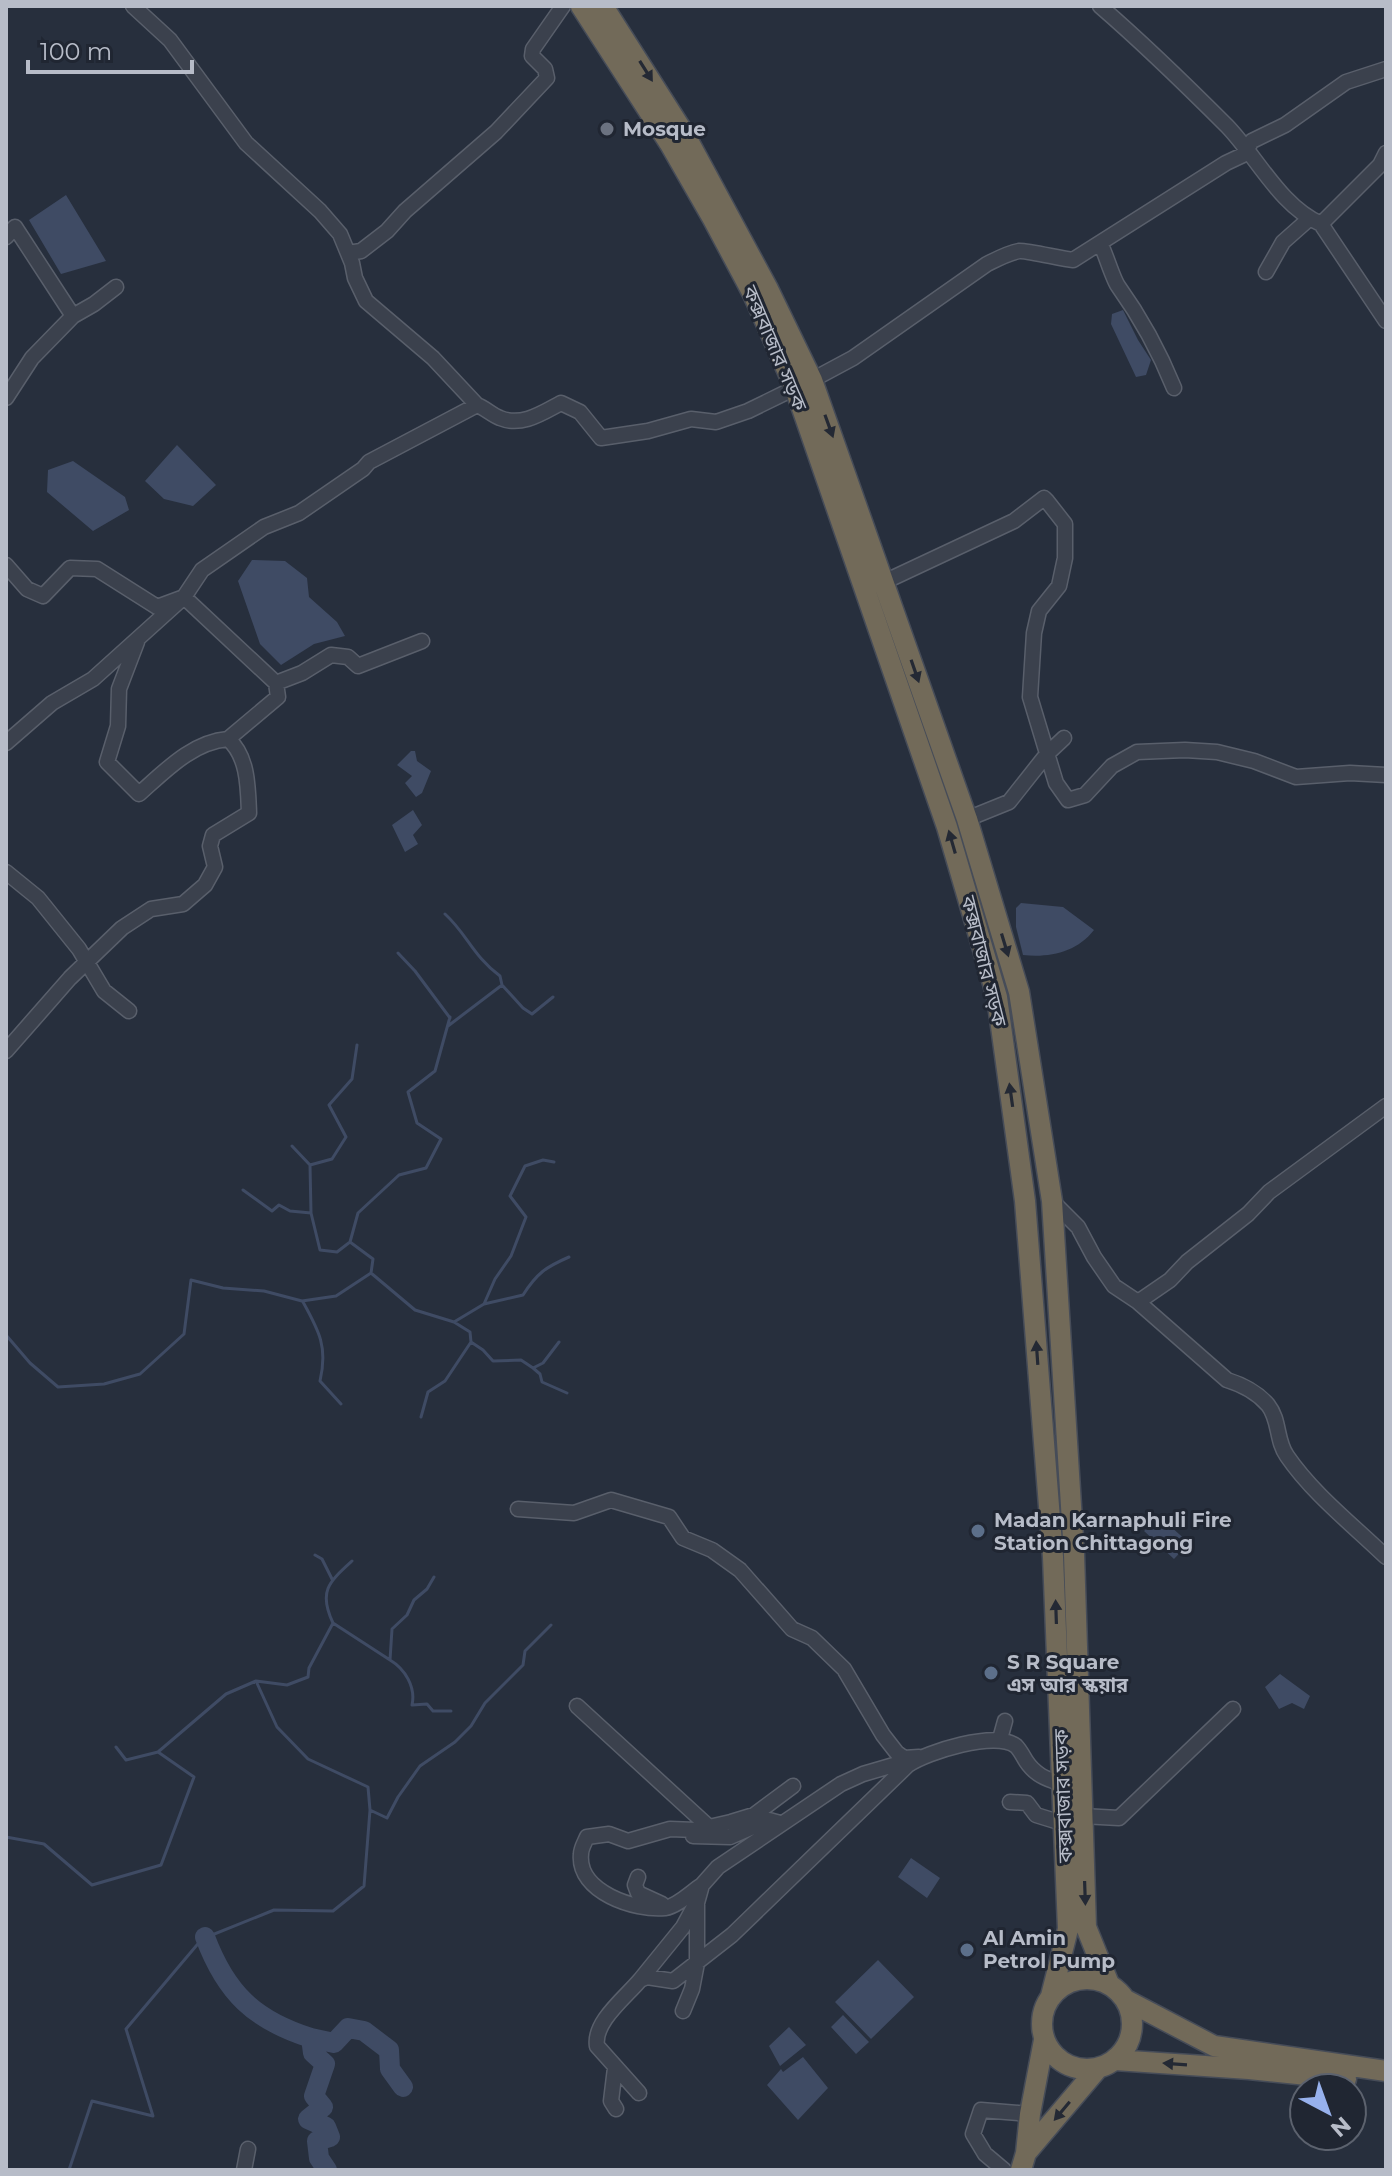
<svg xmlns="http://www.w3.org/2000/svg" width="1392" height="2176" viewBox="0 0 1392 2176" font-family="Montserrat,'Noto Sans Bengali',sans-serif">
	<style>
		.water { fill: #3f4b64 }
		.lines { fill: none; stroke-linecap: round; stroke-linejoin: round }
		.stream { stroke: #3f4b64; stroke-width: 3 }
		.river { stroke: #3f4b64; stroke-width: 20 }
		.minor-casing { stroke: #595f6b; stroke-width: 17 }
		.highway-casing { stroke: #464c58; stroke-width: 23 }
		.minor { stroke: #3b414d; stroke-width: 14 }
		.highway { stroke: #726a59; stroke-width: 20 }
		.oneway { fill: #242934 }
		.worship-dot { fill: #6b7280; stroke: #202632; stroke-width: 3 }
		.service-dot { fill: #5c6f8a; stroke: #202632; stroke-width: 3 }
		.labels { text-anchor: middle; stroke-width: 6; stroke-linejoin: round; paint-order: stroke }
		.poi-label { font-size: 20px; font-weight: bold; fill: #b7bcc8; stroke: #202632; text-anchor: start }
		.street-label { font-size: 20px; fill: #b7bcc8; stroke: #202632 }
	</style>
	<rect width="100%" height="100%" fill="#272f3d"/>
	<path class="water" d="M66,195L106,261L61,274L29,220Z
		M1123,310L1138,340L1151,360L1146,375L1136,377L1111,324L1112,314Z
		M177,445L216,485L193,506L164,499L145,481Z
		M73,461L125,497L129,510L93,531L47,492L48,470Z
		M252,560L285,561L307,578L309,597L337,622L345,636L314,644L281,665L260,644L238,581Z
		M411,751H415L417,761L431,771L422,793L416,797L405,783L412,776L397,765Z
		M413,810L422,825L413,835L418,844L405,852L392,825Z
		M1021,903L1063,907L1094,930C1077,952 1050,958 1023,955L1016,927V908Z
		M1159,1516L1189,1543L1174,1559L1144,1531Z
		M1280,1674L1310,1696L1304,1709L1292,1703L1279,1709L1265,1687Z
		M911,1858L940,1878L927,1898L898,1877Z
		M878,1960L914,1997L871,2039L835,2002Z
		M843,2015L869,2042L856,2054L831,2027Z
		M789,2027L806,2045L780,2066L769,2046Z
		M803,2057L828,2088L798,2120L767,2085L781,2069L783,2072Z"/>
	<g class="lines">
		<path class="stream" d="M445,914C467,934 473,956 500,976L502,985
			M398,953L415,971L450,1018
			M448,1026L502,985L523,1008L532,1014L553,997
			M292,1146L310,1165L311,1213L320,1250L337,1252L350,1242L373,1259L371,1273
			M310,1165L332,1159L346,1137L329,1105L352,1079L357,1045
			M243,1190L272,1211L279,1205L290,1211L311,1213
			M350,1242L358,1213L399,1175L426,1168L441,1139L417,1123L408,1092L435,1071L450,1017
			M303,1302C319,1331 328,1347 320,1381L341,1404
			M484,1304L495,1279L511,1256L526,1217L510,1196L525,1166L543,1160L554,1162
			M454,1322L484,1304L523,1295C537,1273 546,1267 569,1257
			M6,1335L30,1363L58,1387L104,1384L140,1374L184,1334L191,1280L223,1288L264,1291L302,1301L336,1296L371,1273L415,1310L454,1322L470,1332L471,1342L445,1381L428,1392L421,1417
			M471,1342L483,1350L493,1361L521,1360L533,1368L543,1363L559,1342
			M533,1368L540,1374L542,1382L567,1393
			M315,1555L322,1559L332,1579
			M333,1623C318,1591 329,1582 352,1561
			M390,1660C405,1669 416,1687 412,1705L427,1704L433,1711H451
			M116,1747L126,1760L158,1752
			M370,1810L387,1818L398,1797L420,1766L455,1742L471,1726L485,1703L523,1665L525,1651L551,1625
			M6,1837L44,1844L92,1885L161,1865L194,1777L158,1752L226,1694L256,1681L287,1685L308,1677L309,1668L333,1623L390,1660L392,1629L407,1615L414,1600L427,1589L434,1577
			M69,2170L92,2101L153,2116L126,2029L202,1939L274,1910L333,1911L364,1886L370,1810L368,1787L308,1759L277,1727L256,1681"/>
		<path class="river" d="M205,1937C226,1993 254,2020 311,2038L313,2053L325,2064L314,2096L323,2107L308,2119L326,2127L330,2137L317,2141L319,2158L327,2170
			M311,2038L334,2043L348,2028L364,2031L389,2050L390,2069L403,2087"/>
		<g class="minor-casing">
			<path id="minor" d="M133,6L170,40L246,143L320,211L340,234L352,263L355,278L366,301L433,358L477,405
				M1100,6C1144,44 1186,85 1227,126C1257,157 1280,206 1321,224L1386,321
				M1321,224L1380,165L1386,153
				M6,237L15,227L73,316L32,358L6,398
				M1101,245C1106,255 1113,279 1118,286C1141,318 1159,351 1174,388
				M348,253L361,251L387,231L405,211L496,132L547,78L545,69L532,56L533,49L563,6
				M1266,272L1283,242L1309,219
				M73,316L94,304L116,287
				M812,380L853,358L987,264C997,259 1008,253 1019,251C1026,250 1062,259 1073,260L1226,163L1243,155L1252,141L1285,125L1346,82L1386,69
				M6,565L27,589L43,596L70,568L97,569L157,607L184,597L202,570L264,527L299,513L363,469L369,462L477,405C485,408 492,415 500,418C522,427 542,413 561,403L580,412L601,438L648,431L691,419L716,422L748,411L795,388
				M884,582L1014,521L1044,498L1047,501L1065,524V558L1059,586L1039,611L1034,633L1030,697L1056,783L1068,800L1085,795L1112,766L1137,752L1185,750L1217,752L1254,761L1296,777L1350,773L1386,775
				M228,739L278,697L276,683
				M6,743L52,703L93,679L184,597L276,683L302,673L331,655L348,657L358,666L422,641
				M967,819L1009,802L1047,754L1064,738
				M6,872L38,898L79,949L104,991L129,1011
				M6,1051L70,978L122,928L151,909L183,904L205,885L215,867L210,846L213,835L249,813C248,787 248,756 228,739C192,742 165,771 139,794L107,762L118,726L119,689L137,642
				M1052,1201L1078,1227L1094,1257L1114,1286L1138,1302L1227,1380C1243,1385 1257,1392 1268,1405C1280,1420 1276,1441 1287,1456C1313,1494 1353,1525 1386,1557
				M1138,1302L1170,1280L1187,1262L1248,1214L1269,1192L1386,1106
				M518,1509L574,1513L611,1500L669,1517L683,1538L712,1550L740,1570L792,1629L812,1638L844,1669L883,1735L897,1753L904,1758L919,1757
				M577,1706L709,1827
				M1000,1739L1005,1721
				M1010,1802L1027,1803L1036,1815L1065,1824
				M1082,1816L1119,1818L1233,1709
				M693,1836L730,1837L769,1820L780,1823
				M638,1877L635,1885L638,1893L662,1904
				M702,1885C691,1892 678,1906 665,1908C635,1911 577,1892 581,1854C581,1848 585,1842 587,1837L609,1834L628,1841L670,1829L696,1830L731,1822L754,1815L793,1786
				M640,1980L683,1927L696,1903
				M683,2011L692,1989L697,1963V1903L702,1885L718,1867L841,1784L863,1774L911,1760
				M615,2068L611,2101L616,2109
				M639,2093L597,2046C593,2022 626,1997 640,1980L647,1977L673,1981L732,1935L908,1765C927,1752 996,1730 1016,1746C1020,1750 1023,1756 1026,1761C1036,1776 1047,1779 1062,1784
				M244,2170L248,2149
				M1004,2170L985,2154L973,2134L981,2110L1030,2114"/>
		</g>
		<g class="highway-casing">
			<path id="highway" d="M581,6L670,144L713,219L753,294L795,388L947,827L997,997L1025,1201L1053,1557L1068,1929L1051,1996
				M603,6L685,135L768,289L812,380L967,819L1019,992L1052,1201L1074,1554L1086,1927L1109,1984
				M1042 2024a45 45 0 1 1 90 0a45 45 0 1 1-90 0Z
				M1126,2000L1214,2046L1386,2071
				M1115,2060L1249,2069L1346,2079
				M1026,2153L1098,2068
				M1021,2170L1026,2153L1030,2114L1044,2040"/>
		</g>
		<use href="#minor" class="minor"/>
		<use href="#highway" class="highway"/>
	</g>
	<defs><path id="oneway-solid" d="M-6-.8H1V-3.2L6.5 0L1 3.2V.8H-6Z" transform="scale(2)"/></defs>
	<g class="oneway">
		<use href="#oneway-solid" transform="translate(646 71) rotate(58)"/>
		<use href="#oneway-solid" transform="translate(829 426) rotate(70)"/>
		<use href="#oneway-solid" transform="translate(915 671) rotate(71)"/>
		<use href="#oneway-solid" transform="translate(952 842) rotate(-106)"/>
		<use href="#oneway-solid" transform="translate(1005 945) rotate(73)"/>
		<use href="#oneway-solid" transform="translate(1011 1095) rotate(-98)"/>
		<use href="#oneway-solid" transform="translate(1037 1353) rotate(-94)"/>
		<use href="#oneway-solid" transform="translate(1056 1612) rotate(-92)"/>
		<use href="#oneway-solid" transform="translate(1085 1893) rotate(88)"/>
		<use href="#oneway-solid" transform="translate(1175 2064) rotate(-176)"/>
		<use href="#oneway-solid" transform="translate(1062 2111) rotate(130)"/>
	</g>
	<circle class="worship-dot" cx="607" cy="129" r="8"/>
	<g class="service-dot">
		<circle cx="978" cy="1531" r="8"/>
		<circle cx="991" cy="1673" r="8"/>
		<circle cx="967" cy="1950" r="8"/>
	</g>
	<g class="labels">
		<g class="poi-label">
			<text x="623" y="136">Mosque</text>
			<text x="994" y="1527">Madan Karnaphuli Fire<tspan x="994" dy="23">Station Chittagong</tspan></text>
			<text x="1007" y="1669">S R Square<tspan x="1007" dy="23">এস আর স্কয়ার</tspan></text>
			<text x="983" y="1945">Al Amin<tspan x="983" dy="23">Petrol Pump</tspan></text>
		</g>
		<g class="street-label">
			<text transform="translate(775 348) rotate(67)" y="7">কক্সবাজার সড়ক</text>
			<text transform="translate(984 961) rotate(76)" y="7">কক্সবাজার সড়ক</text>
			<text transform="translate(1063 1796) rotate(-92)" y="7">কক্সবাজার সড়ক</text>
		</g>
	</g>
	<rect width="1392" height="2176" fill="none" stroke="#b7bcc8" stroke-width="16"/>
	<g transform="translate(1328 2112) rotate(139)"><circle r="38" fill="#202632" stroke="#5c626e" stroke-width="2"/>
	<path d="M0-6L14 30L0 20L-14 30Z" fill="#97b1ed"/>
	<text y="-12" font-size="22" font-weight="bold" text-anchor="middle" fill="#b7bcc8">N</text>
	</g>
	<path d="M28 60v12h164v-12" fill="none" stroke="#b7bcc8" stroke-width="4"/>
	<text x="40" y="60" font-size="24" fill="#b7bcc8" stroke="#202632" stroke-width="6" paint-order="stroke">100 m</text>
</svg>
